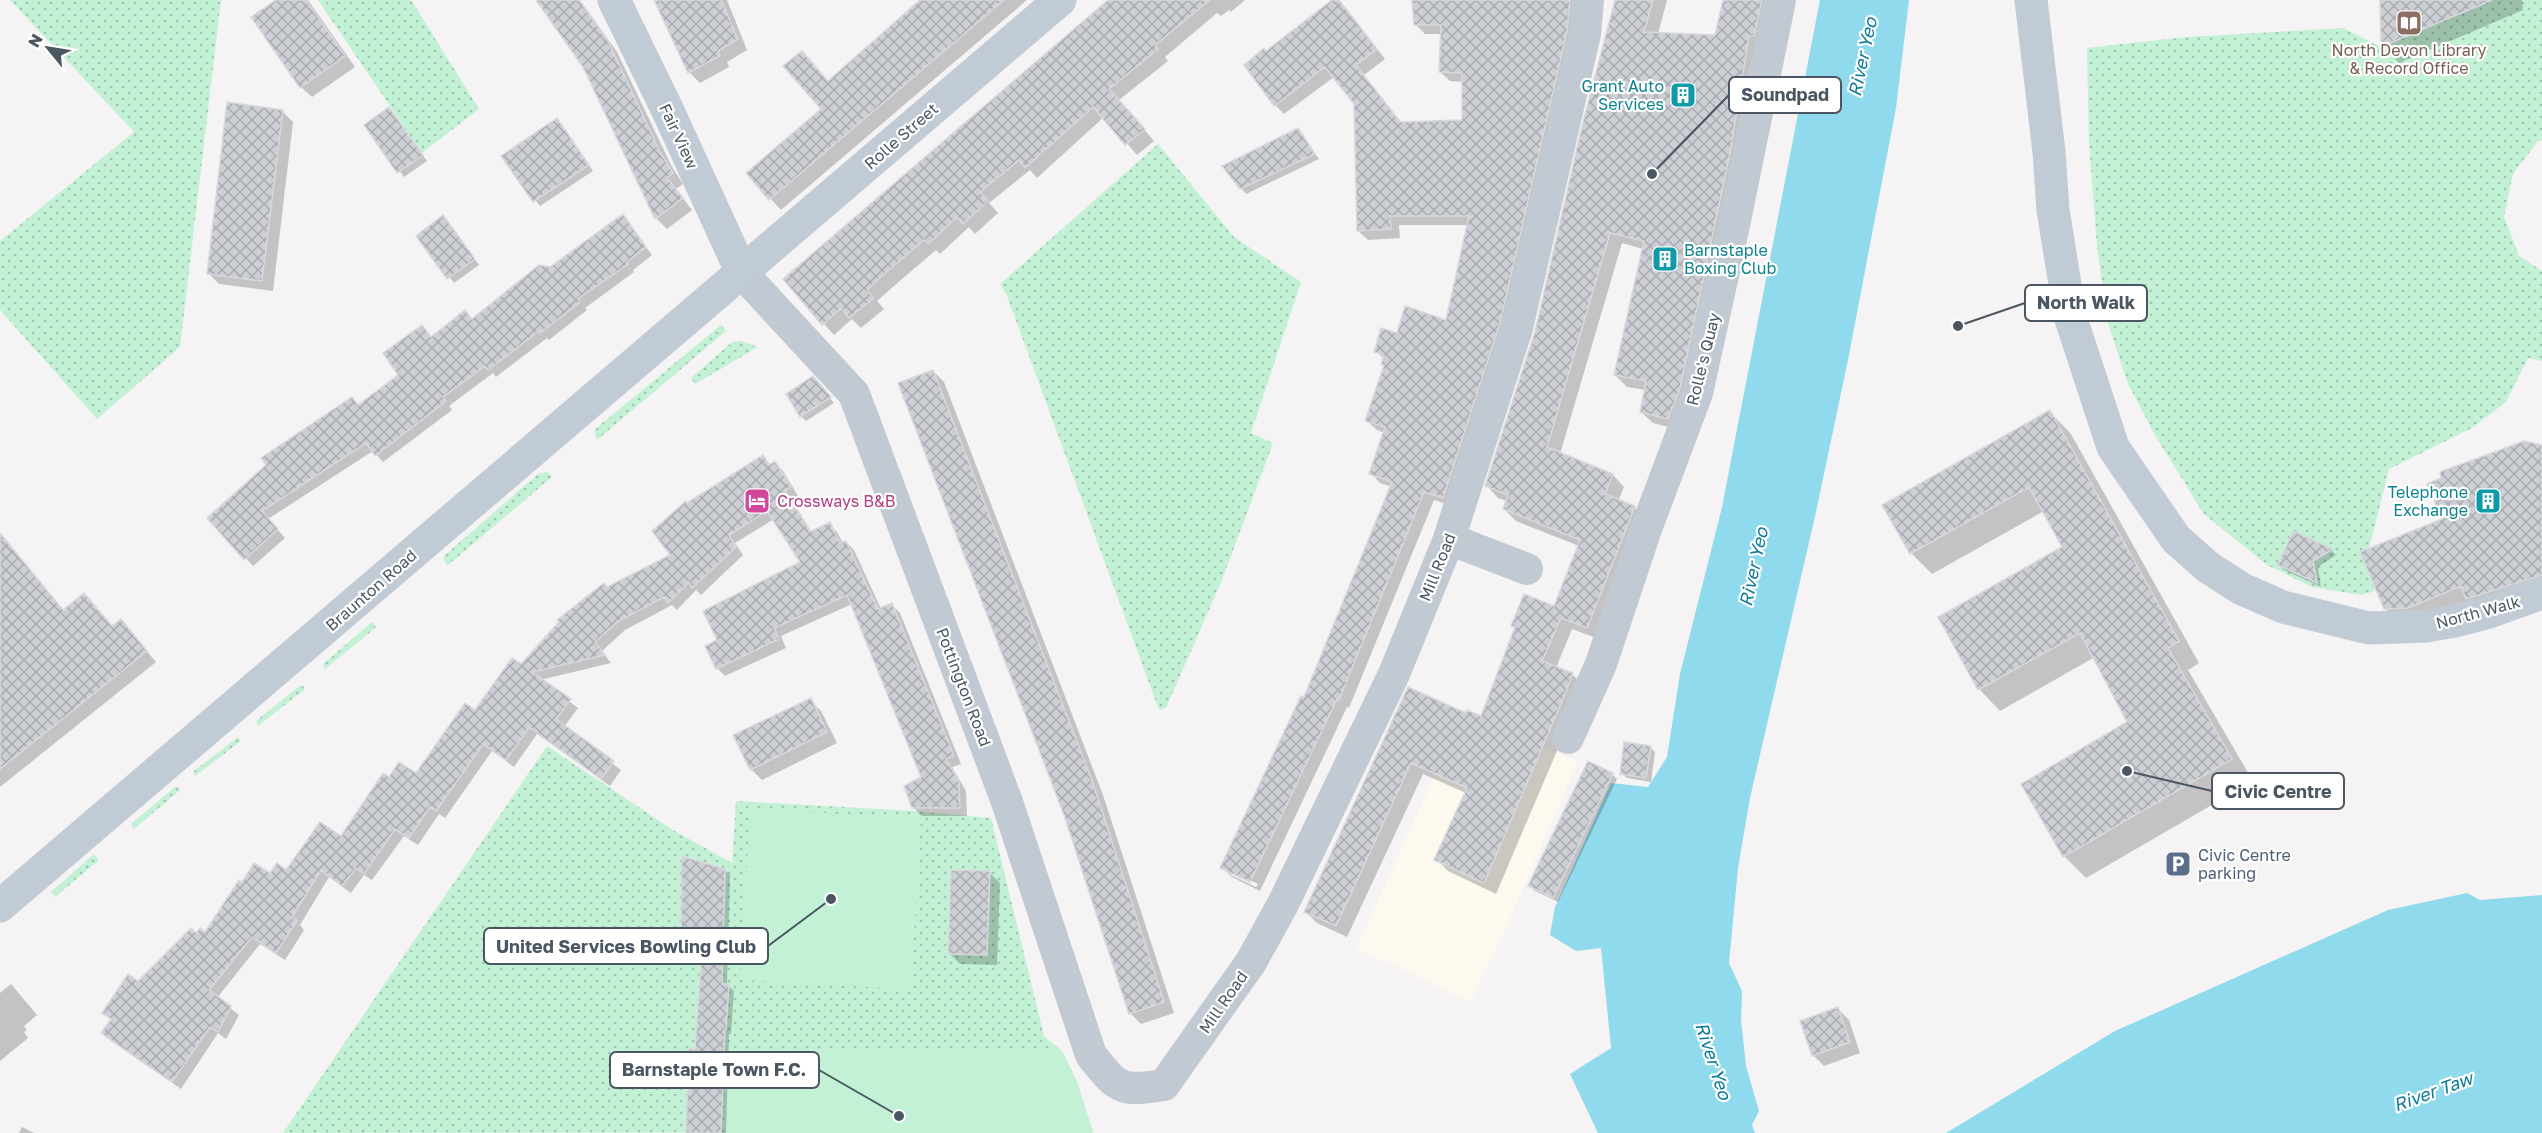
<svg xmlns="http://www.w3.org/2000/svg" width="2542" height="1133" viewBox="0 0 2542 1133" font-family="'Golos Text',sans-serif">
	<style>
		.commercial { fill: #fdf9ef }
		.green { fill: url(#green-dots) }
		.pitch { fill: #c3f1d5 }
		.water { fill: #90daee }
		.shadow { fill: #0003; fill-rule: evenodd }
		.building { fill: url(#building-cross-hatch); stroke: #d7d9de; stroke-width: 1.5 }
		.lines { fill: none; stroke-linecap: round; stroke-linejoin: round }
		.street { stroke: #c1cad2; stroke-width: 32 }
		.secondary { stroke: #c1cbd6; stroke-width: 33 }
		.labels { text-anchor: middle; stroke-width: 4.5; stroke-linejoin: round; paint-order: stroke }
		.education-label { font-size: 16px; fill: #785e54; stroke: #fff }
		.culture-label { font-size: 16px; fill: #0d838f; stroke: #fff; text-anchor: end }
		.street-label { font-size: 16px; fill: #4a5661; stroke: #fff }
		.hotel-label { font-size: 16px; fill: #b23c85; stroke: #fff; text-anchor: start }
		.service-label { font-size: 16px; fill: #4e5e75; stroke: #fff; text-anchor: start }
		.water-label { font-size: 18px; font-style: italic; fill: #0c7c9b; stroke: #fff }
		.leader { fill: none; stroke: #4a5661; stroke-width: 2 }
		.callout-dot { fill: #4a5661; stroke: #fff; stroke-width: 2 }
		.callout { fill: #fff; stroke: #4a5661; stroke-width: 2 }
		.callout-label { font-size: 18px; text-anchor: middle; font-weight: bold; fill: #4a5661 }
	</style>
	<defs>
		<pattern id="green-dots" width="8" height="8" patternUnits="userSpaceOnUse" patternTransform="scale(1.5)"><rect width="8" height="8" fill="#c3f1d5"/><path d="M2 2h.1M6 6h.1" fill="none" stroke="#a0c6b0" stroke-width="1.8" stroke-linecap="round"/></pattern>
		<pattern id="building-cross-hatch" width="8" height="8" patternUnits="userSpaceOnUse" patternTransform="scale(1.5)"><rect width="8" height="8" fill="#cdcfd5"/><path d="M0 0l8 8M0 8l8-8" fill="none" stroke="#a8abb0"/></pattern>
	</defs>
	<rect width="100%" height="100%" fill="#f5f3f3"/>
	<path class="commercial" d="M1460,718L1578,761L1511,916L1470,1002L1357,948Z"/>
	<path class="green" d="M10,0H221L180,347L97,419L0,310V241L134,132Z
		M318,0H411L479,109L422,153Z
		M2492,0H2542V140L2538,141L2513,174L2504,216L2519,256L2542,271V361L2528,358L2506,402L2472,428L2389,469L2365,565L2375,591L2362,595L2312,587L2267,565L2204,514L2156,437L2128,384L2108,324L2097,245L2089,144L2087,48L2186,37L2343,28L2381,47Z
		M1158,144L1234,237L1301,282L1251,433L1273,443L1222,580L1166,708L1159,710L1007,296L1000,284Z
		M721,325L726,331L597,440L594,430Z
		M741,341L758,347L695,384L691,378L732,342Z
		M548,472L552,477L447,566L443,557L538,474Z
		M372,622L376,627L374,629L325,669L323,664Z
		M301,685L305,688L304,690L258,726L256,721Z
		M238,737L241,741L195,776L194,771Z
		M547,746L673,830L732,863L736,801L915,811L991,818L1044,1036L1062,1051L1077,1082L1093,1132L283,1133Z
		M176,786L180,790L134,829L131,824Z
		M94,854L99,860L55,897L51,892Z"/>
	<path class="pitch" d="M750,809L921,818L911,989L740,980Z
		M1062,1051L1077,1082L1093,1133H725L728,1052Z"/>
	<path class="water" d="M1820,0H1909L1896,108L1849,355L1816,512L1750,798L1738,868L1729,963L1742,991L1741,1020L1746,1066L1759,1111L1752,1125L1755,1133H1598L1570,1074L1611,1048L1601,948L1576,951L1550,935L1555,907L1611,783L1648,787L1667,757L1680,674L1722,507Z
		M2467,893L2480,900L2542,895V1133H1946L2115,1031L2388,910Z"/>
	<path class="shadow" d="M279,0H308L355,67L312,97L301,87Z
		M537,0H580L617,52L671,165L683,184L676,189L692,210L667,229L656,218L584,66Z
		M656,0H727L747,50L727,62L729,67L700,83L689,72Z
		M922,0H1027L781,210L748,173L823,110L802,53L829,82Z
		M1110,0H1245L1231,12L1229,10L1221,16L1217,13L1165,57L1168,61L1119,100L1154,141L1137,155L1104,117L1037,178L1030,170L989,203L998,213L975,234L969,227L940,254L936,250L902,279L877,301L884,309L861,328L852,319L834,335L785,280Z
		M1334,0H1338L1346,8L1385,59L1364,75L1402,123L1463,122L1464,82L1450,81L1440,72L1442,34H1425L1416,25L1413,0H1579L1509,333L1453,506L1434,500L1349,708L1347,707L1260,891L1232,877L1222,867L1305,699L1392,487L1380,483L1371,473L1385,433L1377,430L1367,421L1385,366L1384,359L1376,351L1447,322L1468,225H1399L1400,238L1368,240L1358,231L1355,103L1334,77L1284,114L1275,105L1266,53ZM1231,871L1258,884L1256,887L1231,875Z
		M1617,0H1667L1658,34L1716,36L1724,0H1778L1680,430L1653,423L1641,412L1646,390L1627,387L1615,375L1643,249L1622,243L1560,454L1613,475L1624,487L1618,501L1634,507L1646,519L1599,639L1572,629L1556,668L1572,674L1584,686L1574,711L1496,894L1448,871L1436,859L1466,793L1423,774L1347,937L1317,923L1305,911L1409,689L1466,715L1482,718L1516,629L1513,625L1555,608L1579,546L1516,521L1504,509L1507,501L1498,498L1487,486L1536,333Z
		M2382,0H2522L2523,10L2399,63L2383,46Z
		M389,109L427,161L404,177L366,125Z
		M282,111L293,122L273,291L219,284L208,273Z
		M561,125L593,171L540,206L503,157Z
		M1298,130L1319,159L1246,194L1241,188Z
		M623,216L652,255L633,270L634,272L585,308L587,310L549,340L547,338L496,377L493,373L449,406L452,410L383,462L373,451L268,519L285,538L253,566L209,518L352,399L359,406L400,375L422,327L432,338L473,320Z
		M448,222L479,265L454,283L418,236Z
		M933,371L944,382L1103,795L1174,1013L1141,1024L1130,1013Z
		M818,383L834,403L806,421L801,416Z
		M2050,412L2071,434L2199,663L2188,670L2253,781L2086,878L2064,856L2023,784L2129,723L2095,657L2000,711L1979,689L2064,548L2044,511L1932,574L1911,553Z
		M2542,448V599L2405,628L2385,608L2444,520Z
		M763,457L771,465L775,463L783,471L798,496L792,500L812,533L829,524L837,532L843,543L846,542L854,550L881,609L892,605L900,613L961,764L952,767L966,791L967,816H922L914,808L923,778L852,604L781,636L786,648L725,676L717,668L718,640L802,563L774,519L735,543L743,555L701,595L696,590L677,610L672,605L625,630L602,651L611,663L540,680L578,708L564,727L621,770L610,786L537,734L514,767L492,751L445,818L439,814L418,845L404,836L372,880L364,875L351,893L329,877L300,925L304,930L285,960L260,944L217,998L239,1015L226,1039L218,1033L181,1089L111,1041L103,1033L112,1021L104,1013L196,935L206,934L243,884L287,872L341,838L390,779L416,775L521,666L607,589L672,555L687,505Z
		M2294,533L2332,551L2336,555L2318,567L2321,587L2284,570L2279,565Z
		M0,534L64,611L113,628L121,621L156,662L0,787Z
		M810,700L821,711L837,743L762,780L751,769Z
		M1650,747L1655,752L1651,782L1627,778L1621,773Z
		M1612,774L1617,779L1558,902L1535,891L1530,886Z
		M725,870L730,875L727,985L734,991L731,1034H729L726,1133H687L697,1051L703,957L688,956L683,951Z
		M989,872L1000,883L997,965L960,964L949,953Z
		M11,984L37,1015L24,1026L27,1030L24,1032L28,1038L0,1061V993Z
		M1838,1009L1849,1020L1860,1053L1824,1066L1813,1055Z
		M22,1127L34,1133H19Z"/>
	<path class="building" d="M276,0H306L345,56L300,88L251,17Z
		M536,0H579L607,39L660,152L673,173L667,178L683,198L655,219L583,67Z
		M654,0H721L738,39L718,51L720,56L688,73Z
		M920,0H1004L769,200L746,173L821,109L783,66L802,51L828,81Z
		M1108,0H1210L1155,45L1158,49L1109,89L1145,129L1125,145L1093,107L1025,168L1019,160L980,192L988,201L963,224L957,217L928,244L924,240L891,268L867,290L874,298L849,318L841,308L822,325L783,279Z
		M1332,0H1339L1377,49L1356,65L1400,122L1462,120V73L1439,72L1441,25H1414L1412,0H1570L1567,31L1500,323L1443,498L1424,492L1339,700L1337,699L1250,882L1220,868L1301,696L1304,697L1392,482L1369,474L1385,427L1365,421L1384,365L1381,364L1384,355L1374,352L1381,328L1397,333L1405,306L1446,320L1469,216H1390L1391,229L1357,231L1354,104L1325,67L1274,106L1244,65L1264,48L1266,51Z
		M1615,0H1653L1644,32L1715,35L1723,0H1762L1754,36H1749L1730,153L1680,388L1668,419L1640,412L1646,381L1614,375L1644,241L1610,233L1547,447L1613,474L1605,494L1635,506L1587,628L1561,618L1542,661L1573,673L1563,699L1484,883L1434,860L1467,788L1411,763L1336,926L1304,912L1408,687L1466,713L1467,710L1481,716L1515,627L1511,626L1524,594L1554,606L1580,540L1503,509L1508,495L1485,486L1535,332L1582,126Z
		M2380,0H2492L2381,47Z
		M227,102L283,110L262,281L207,274Z
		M389,107L423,155L397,173L364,125Z
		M557,118L589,165L533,202L501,156Z
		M1298,128L1315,154L1240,189L1222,166Z
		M623,214L646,247L627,262L628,264L578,299L580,302L540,333L539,331L488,370L485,366L443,397L446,401L375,456L366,443L262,511L278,529L244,560L207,518L266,465L261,458L352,397L358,405L398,375L383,353L422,325L431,337L465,310L472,319L539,265L550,267Z
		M443,215L475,259L447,279L416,236Z
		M933,370L1093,783L1164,1002L1129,1014L1064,815L898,383Z
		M813,376L831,397L800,417L786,394Z
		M2050,410L2179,641L2168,648L2232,759L2063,857L2021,784L2127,722L2080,633L1978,690L1938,617L2062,547L2029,487L1910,554L1882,505Z
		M2524,441L2542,445V575L2466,599L2461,586L2408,608L2384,609L2360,552L2442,519L2427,484L2441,478L2440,472Z
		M763,455L769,465L775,461L791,487L785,491L810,532L830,522L840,543L846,541L878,609L892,603L954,756L946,759L959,782L960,808H912L904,786L921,777L847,595L774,628L779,639L716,669L705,646L717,640L703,611L800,562L767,511L729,535L736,547L692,588L689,582L668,603L664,597L617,622L595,642L605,655L532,672L571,699L556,719L614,761L601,779L529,727L506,760L483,744L436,811L430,807L409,838L395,829L364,874L356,868L342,886L321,870L292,917L297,921L276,953L252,937L209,990L231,1006L218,1032L210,1027L172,1082L101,1033L111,1019L102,1013L128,974L138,981L191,928L196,933L200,928L205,932L239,880L242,882L254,863L270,873L277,863L286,870L320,822L341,836L383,773L389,777L399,762L416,773L465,703L475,710L512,658L521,664L559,622L557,620L604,583L607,587L670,555L652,531L686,501L687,503Z
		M2293,531L2333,549L2313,561L2317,583L2278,565Z
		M0,533L63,610L84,593L112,626L121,619L147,651L0,769Z
		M811,698L827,732L750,770L733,735Z
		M1624,742L1651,746L1646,778L1620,774Z
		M1588,761L1613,773L1553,898L1528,886Z
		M682,856L725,869L722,984H729L726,1029H725L721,1133H686L689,1049H695L702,952L681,951Z
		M951,870L990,871L987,955L948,954Z
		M1838,1007L1850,1042L1812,1056L1800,1021Z"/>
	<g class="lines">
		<path class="street" d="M742,273L854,394L1007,802L1091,1055C1118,1089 1120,1092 1164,1085L1251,962L1283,904L1394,674L1449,539L1517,328L1585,34L1588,0
			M1449,539L1527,569
			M1568,738L1601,664L1646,529L1697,393L1734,225L1780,0"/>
		<path class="secondary" d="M614,0L668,111L742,273
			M2031,0L2049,152L2053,210L2070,316L2113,447L2176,539L2209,568L2242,589L2283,607L2369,628L2426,626L2455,621L2489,612L2542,593
			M0,906L1060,0"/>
	</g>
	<defs>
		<g id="library-square" transform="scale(1.35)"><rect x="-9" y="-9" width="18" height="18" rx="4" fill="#8d6e63" stroke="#fff"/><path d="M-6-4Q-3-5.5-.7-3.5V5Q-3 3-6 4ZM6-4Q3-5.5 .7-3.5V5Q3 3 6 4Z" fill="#fff"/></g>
		<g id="building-square" transform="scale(1.35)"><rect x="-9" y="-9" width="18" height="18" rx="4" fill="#0f9aa8" stroke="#fff"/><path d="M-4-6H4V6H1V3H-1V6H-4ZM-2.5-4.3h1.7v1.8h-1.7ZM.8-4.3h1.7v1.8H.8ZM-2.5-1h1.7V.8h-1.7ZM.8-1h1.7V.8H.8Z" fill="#fff"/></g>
		<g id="hotel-square" transform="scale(1.35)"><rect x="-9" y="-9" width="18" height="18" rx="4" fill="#d1479c" stroke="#fff"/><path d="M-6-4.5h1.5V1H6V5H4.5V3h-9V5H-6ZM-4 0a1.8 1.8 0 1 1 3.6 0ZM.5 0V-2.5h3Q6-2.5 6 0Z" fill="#fff"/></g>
		<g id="parking-square" transform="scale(1.35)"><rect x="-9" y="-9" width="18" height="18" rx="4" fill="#5c6f8a" stroke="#fff"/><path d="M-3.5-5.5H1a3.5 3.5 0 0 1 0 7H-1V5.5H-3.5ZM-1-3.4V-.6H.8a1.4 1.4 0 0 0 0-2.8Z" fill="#fff"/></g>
	</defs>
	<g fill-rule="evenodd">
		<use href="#library-square" x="2409" y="23"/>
		<use href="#building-square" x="1683" y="95"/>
		<use href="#building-square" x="1665" y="259"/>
		<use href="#hotel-square" x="757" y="501"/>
		<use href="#building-square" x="2488" y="501"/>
		<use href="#parking-square" x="2178" y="864"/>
	</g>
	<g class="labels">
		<g class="education-label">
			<text x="2409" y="56">North Devon Library<tspan x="2409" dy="18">&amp; Record Office</tspan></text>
		</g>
		<g class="culture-label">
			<text x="1664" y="92">Grant Auto<tspan x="1664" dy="18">Services</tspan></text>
			<text x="1684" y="256" text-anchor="start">Barnstaple<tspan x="1684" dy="18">Boxing Club</tspan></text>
			<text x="2468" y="498">Telephone<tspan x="2468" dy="18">Exchange</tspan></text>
		</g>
		<g class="street-label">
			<text transform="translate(679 136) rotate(65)" y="6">Fair View</text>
			<text transform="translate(901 136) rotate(-41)" y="6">Rolle Street</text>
			<text transform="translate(1703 359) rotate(-76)" y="6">Rolle's Quay</text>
			<text transform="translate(1437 567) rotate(-68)" y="6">Mill Road</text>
			<text transform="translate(371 590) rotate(-41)" y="6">Braunton Road</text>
			<text transform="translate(2478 612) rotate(-15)" y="6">North Walk</text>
			<text transform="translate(964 687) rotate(69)" y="6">Pottington Road</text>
			<text transform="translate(1223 1002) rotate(-55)" y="6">Mill Road</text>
		</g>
		<g class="hotel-label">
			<text x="777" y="507">Crossways B&amp;B</text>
		</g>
		<g class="service-label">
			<text x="2198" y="861">Civic Centre<tspan x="2198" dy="18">parking</tspan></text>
		</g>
		<g class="water-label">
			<text transform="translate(1863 57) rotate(-78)" y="6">River Yeo</text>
			<text transform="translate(1754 567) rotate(-78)" y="6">River Yeo</text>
			<text transform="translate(1713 1061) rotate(72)" y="6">River Yeo</text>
			<text transform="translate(2433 1092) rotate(-20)" y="6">River Taw</text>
		</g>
	</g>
	<path class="leader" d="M1652 174L1729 95M1958 326L2025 303M2127 771L2212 791M831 899L768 946M899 1116L819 1070"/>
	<g class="callout-dot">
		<circle cx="1652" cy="174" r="6"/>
		<circle cx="1958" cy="326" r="6"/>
		<circle cx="2127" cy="771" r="6"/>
		<circle cx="831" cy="899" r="6"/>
		<circle cx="899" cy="1116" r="6"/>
	</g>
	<g class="callout">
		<rect x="1729" y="77" width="112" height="36" rx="6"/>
		<rect x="2025" y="285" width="122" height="36" rx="6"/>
		<rect x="2212" y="773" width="132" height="36" rx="6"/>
		<rect x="484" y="928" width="284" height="36" rx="6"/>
		<rect x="610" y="1052" width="209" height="36" rx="6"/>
	</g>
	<g class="callout-label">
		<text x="1785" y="101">Soundpad</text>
		<text x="2086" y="309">North Walk</text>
		<text x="2278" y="798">Civic Centre</text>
		<text x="626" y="953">United Services Bowling Club</text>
		<text x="714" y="1076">Barnstaple Town F.C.</text>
	</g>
	<g transform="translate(48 48) rotate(300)" stroke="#ffffff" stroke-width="4.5" paint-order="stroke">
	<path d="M0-4.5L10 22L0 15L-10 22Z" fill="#4a5661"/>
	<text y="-9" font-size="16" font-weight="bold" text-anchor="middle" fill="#4a5661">N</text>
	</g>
</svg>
